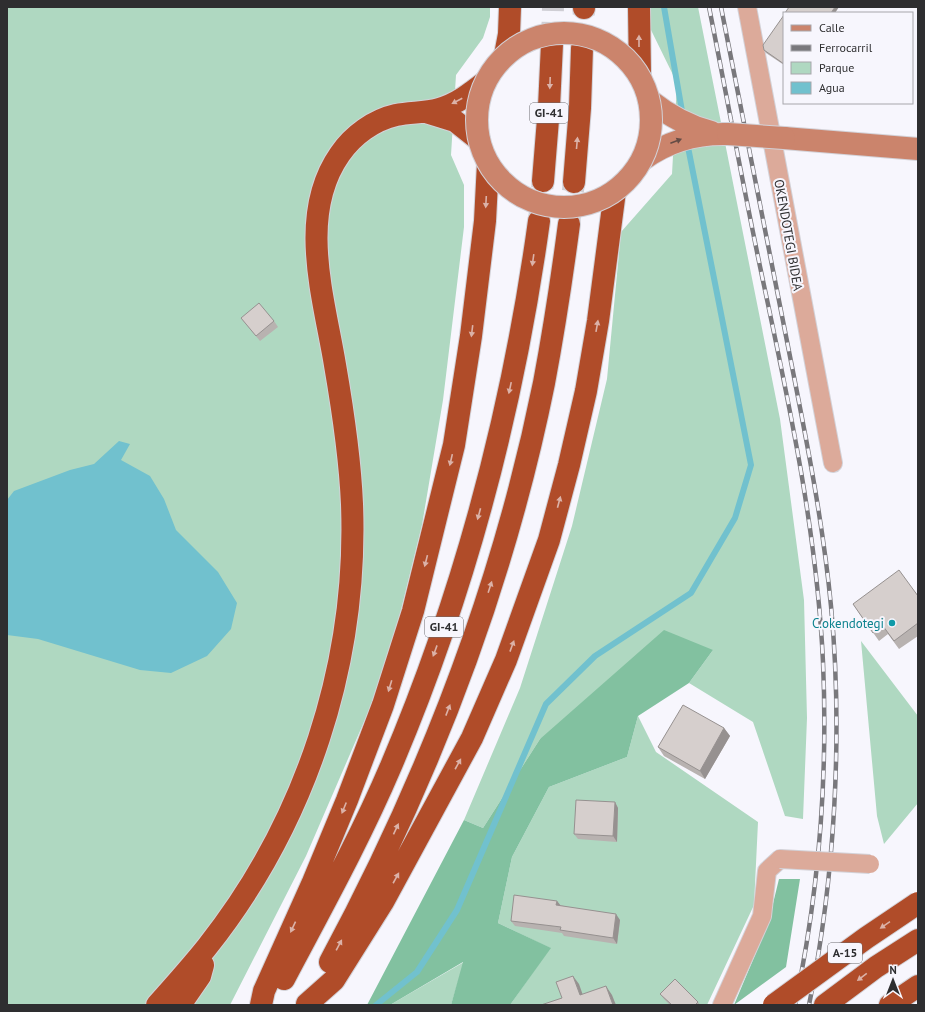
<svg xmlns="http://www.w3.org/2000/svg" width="925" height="1012" viewBox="0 0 925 1012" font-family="'PT Sans',sans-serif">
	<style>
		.green { fill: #afd8c1 }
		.forest { fill: #82c1a0 }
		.water { fill: #71c1ce }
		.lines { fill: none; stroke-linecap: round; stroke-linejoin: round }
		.stream { stroke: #71c1ce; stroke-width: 6 }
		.motorway-tunnel { stroke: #cfced4; stroke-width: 22; stroke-dasharray: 22 11; stroke-linecap: butt }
		.minor-casing { stroke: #d3d2d8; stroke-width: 20 }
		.secondary-casing { stroke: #d3d2d8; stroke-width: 24 }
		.motorway-casing { stroke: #d3d2d8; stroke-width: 24 }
		.minor { stroke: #dcaa9a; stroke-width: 18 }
		.secondary { stroke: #cb846c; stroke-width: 22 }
		.motorway { stroke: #b04c29; stroke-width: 22 }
		.rail-casing { stroke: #79787c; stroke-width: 4.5 }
		.rail { stroke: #f7f6fd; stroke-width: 3; stroke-dasharray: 9; stroke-linecap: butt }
		.minor-bridge-casing { stroke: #d3d2d8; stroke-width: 20; stroke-linecap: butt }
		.secondary-bridge-casing { stroke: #d3d2d8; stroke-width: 24; stroke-linecap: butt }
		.motorway-bridge-casing { stroke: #d3d2d8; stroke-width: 24; stroke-linecap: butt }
		.minor-bridge { stroke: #dcaa9a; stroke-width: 18 }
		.secondary-bridge { stroke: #cb846c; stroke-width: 22 }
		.motorway-bridge { stroke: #b04c29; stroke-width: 22 }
		.wall { fill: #b8b2b0 }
		.shaded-wall { fill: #969190 }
		.building { fill: #d6cfcd; stroke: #969190 }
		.oneway { fill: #dbb2a8 }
		.oneway2 { fill: #654c45 }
		.culture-dot { fill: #0f9aa8; stroke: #f7f6fd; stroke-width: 1.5 }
		.labels { text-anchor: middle; stroke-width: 4; stroke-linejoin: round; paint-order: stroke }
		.shield { fill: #f7f6fd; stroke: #6a6a6e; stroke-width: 1 }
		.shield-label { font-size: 12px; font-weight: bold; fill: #2e2e30 }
		.street-label { font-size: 13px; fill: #2e2e30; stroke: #f7f6fd }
		.culture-label { font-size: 13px; fill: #0d838f; stroke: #f7f6fd; text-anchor: end }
	</style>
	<rect width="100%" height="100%" fill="#f7f6fd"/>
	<path class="green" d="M7,7H490V17L483,38L456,75L451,155L464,185V227L443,400L422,525L400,614L376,694L306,856L230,1005H7Z
		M650,7H698L780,419L804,600L807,718L803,819L785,816L753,722L689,683L713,650L540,739L483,828L464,820L520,688L572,526L607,379L621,232L672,174L677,83L651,30Z
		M861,641L918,716V803L884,844L877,816Z
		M638,716L656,752L758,822L754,905L707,1005H510L550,948L498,923L512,857L549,787L627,757Z
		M464,962L451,1005H390Z"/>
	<path class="forest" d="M664,630L713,650L689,683L638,716L627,757L549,787L512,857L498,923L551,948L510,1005H451L463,962L390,1005H367L464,820L483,828L540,739Z
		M779,879H800L786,967L734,1005L768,924Z"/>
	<path class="water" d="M119,441L130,444L121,460L150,476L164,499L176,530L218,572L237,603L231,629L207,656L171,673L140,670L38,639L7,635V500L14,491L70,470L94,464Z"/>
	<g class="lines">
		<path class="stream" d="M664,7L683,117
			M376,1005L417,972L457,910L546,704L595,656L691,593L735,518L751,465L687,142"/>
		<path class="motorway-tunnel" d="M552,44L553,7
			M582,48L584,8
			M539,221L543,181
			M569,224L574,182"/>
		<g class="minor-casing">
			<path id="minor" d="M747,7L833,463
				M722,1005L762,916L767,871L780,859"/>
		</g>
		<g class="secondary-casing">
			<path id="secondary" d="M649,100C668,115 687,126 711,132
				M784,138L918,149
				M642,160C668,141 695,133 728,134"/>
		</g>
		<g class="motorway-casing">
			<path id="motorway" d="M639,7L640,76
				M584,8V7
				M505,55L509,34L510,7
				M426,112L455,121L479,140
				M543,181L549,107L552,44
				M574,182L580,108L582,48
				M330,962C428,780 503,586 544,383C554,330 562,277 569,224
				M284,979C321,909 360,839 391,766C465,592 513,409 539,221
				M307,1004L334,980L383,902L472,738L506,660L549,540L569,465L586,391L598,321L615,191
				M157,1005C174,986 191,967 207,947C306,822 358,664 352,504C350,458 343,411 335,365C324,298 297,215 340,154C353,135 374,120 396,115C411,112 425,113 439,109C457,104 471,93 485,82
				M180,1005L200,976L203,965
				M261,1005L264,991L313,882L347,800L383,705L413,611L454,445L471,336L485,221L488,163
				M825,1005L876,967L918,940
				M890,1005L918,986"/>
		</g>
		<use href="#minor" class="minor"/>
		<use href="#secondary" class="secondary"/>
		<use href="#motorway" class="motorway"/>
		<g class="rail-casing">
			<path id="rail" d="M709,7C727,97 743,186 762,276C789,403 817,532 823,662C828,777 819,892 795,1005
				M721,7C742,113 763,219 784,326C802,418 822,512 831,606C843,734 835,879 809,1005"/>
		</g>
		<use href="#rail" class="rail"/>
		<g class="minor-bridge-casing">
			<path id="minor-bridge" d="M780,859L870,864"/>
		</g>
		<g class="secondary-bridge-casing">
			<path id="secondary-bridge" d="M477 120a87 87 0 1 1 174 0a87 87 0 1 1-174 0Z
				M728,134L784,138"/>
		</g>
		<g class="motorway-bridge-casing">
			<path id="motorway-bridge" d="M774,1005L866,938L918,903"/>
		</g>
		<use href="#minor-bridge" class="minor-bridge"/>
		<use href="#secondary-bridge" class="secondary-bridge"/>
		<use href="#motorway-bridge" class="motorway-bridge"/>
	</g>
	<path class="wall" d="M784,15V65L766,53L764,50Z
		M241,318L274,321L278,327L260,341Z
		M918,596V636L899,649L888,634L879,641L853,604Z
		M724,728L730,736L705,779L664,756L658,747Z
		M615,802L618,808L617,842L578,839L574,834Z
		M557,901L560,905L620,920L617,944L564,936L562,933L515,926L511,921Z
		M660,994L698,1002L700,1005H670L664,999Z"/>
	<path class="shaded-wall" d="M835,7H839L835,13H831Z
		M724,728L730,736L705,779L700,771Z
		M615,802L618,808L617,842L613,836Z
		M557,901L561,906L556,905Z
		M616,914L620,920L617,944L613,938Z
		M573,976L579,984L586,1004L580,995Z
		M606,986L612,995L616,1005H613Z"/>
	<path class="building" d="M789,7H835L831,13H785Z
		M784,15V64L764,50L763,45Z
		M259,303L274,321L256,336L241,318Z
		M899,570L918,596V623L894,641L883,626L873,633L853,604Z
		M683,705L724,728L700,771L658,747Z
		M576,800L615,802L613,836L574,834Z
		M514,895L557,901L556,905L616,914L613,938L560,930L561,927L511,921Z
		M573,976L580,995L606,986L613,1005H541L562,998L556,982Z
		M675,979L698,1002L695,1005H672L660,994Z"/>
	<defs><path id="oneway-solid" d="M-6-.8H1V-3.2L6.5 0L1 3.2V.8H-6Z"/></defs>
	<g class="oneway">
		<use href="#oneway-solid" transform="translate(639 41) rotate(-90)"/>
		<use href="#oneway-solid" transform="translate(550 83) rotate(92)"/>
		<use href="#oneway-solid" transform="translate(457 101) rotate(152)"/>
		<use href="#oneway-solid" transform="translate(577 143) rotate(-85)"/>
		<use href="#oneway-solid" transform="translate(486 202) rotate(93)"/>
		<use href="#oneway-solid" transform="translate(533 260) rotate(98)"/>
		<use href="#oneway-solid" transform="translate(597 326) rotate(-80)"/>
		<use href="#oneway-solid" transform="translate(472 331) rotate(97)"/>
		<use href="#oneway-solid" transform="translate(510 388) rotate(102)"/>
		<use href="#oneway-solid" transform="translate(451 460) rotate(103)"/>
		<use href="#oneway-solid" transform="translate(559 502) rotate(-75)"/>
		<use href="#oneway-solid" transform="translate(479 514) rotate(105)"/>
		<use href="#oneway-solid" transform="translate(426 561) rotate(104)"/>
		<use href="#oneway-solid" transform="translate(490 587) rotate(-72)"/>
		<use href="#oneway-solid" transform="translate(512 646) rotate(-70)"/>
		<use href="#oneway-solid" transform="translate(435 651) rotate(110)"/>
		<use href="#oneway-solid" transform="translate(390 686) rotate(107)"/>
		<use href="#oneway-solid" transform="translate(448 710) rotate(-69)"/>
		<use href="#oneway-solid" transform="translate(458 764) rotate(-61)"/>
		<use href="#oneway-solid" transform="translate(344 808) rotate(112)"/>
		<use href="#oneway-solid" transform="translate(396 829) rotate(-65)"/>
		<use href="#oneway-solid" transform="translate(396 878) rotate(-61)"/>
		<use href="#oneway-solid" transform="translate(885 925) rotate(146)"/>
		<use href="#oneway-solid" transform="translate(293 927) rotate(115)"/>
		<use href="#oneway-solid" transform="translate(339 945) rotate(-62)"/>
		<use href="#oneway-solid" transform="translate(862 977) rotate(143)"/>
	</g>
	<use class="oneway2" href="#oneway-solid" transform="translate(676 141) rotate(-21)"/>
	<circle class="culture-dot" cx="892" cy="623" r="4"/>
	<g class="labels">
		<g class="shield">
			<rect x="530" y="103" width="38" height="20" rx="3"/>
			<rect x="425" y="617" width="38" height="20" rx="3"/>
			<rect x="828" y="943" width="34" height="20" rx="3"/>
		</g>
		<g class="shield-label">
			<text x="549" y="117">GI-41</text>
			<text x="444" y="631">GI-41</text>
			<text x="845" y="957">A-15</text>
		</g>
		<g class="street-label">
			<text transform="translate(789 235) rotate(80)" y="5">OKENDOTEGI BIDEA</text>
		</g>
		<g class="culture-label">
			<text x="884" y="628">C.okendotegi</text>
		</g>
	</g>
	<rect width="925" height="1012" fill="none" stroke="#2e2e30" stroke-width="16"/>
	<rect x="783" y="12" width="130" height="92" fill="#f7f6fd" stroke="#a7a6ab"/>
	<rect x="791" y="25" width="20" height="6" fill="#cb846c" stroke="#a7a6ab"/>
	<text x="819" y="32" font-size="12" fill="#2e2e30">Calle</text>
	<rect x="791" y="45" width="20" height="6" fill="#79787c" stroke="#a7a6ab"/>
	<text x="819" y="52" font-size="12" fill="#2e2e30">Ferrocarril</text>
	<rect x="791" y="62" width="20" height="12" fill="#afd8c1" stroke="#a7a6ab"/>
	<text x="819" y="72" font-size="12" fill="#2e2e30">Parque</text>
	<rect x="791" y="82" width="20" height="12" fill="#71c1ce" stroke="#a7a6ab"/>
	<text x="819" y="92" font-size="12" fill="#2e2e30">Agua</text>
	<g transform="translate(893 980)" stroke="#f7f6fd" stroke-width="3" paint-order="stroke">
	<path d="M0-3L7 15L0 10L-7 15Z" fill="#2e2e30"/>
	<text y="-6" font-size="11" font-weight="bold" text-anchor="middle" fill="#2e2e30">N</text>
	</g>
</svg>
